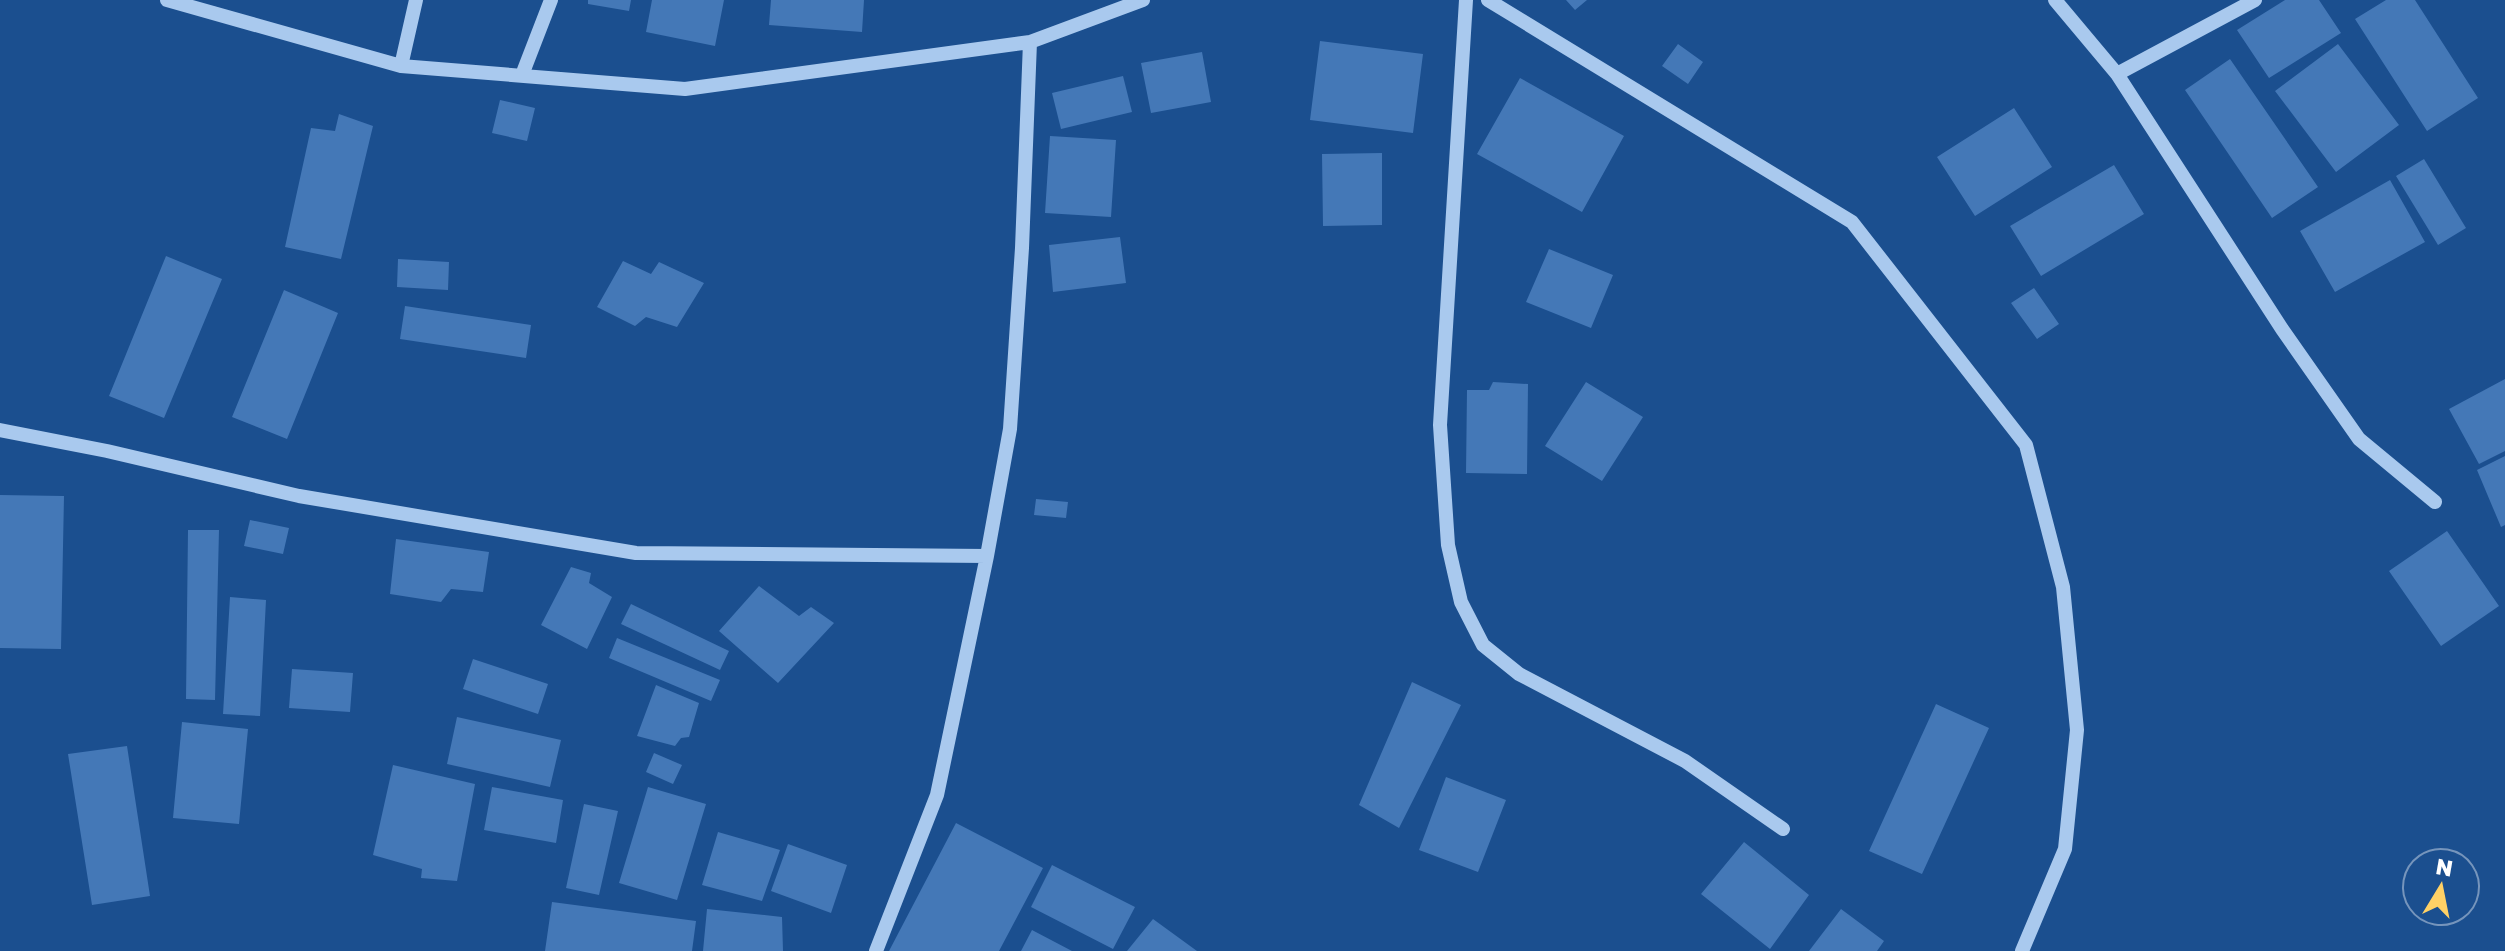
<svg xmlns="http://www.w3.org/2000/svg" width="2505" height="951" viewBox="0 0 2505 951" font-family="'Golos Text',sans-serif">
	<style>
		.building { fill: #4478b7 }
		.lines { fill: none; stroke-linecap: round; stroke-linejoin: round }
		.minor { stroke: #a9c9ee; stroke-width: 14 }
	</style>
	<rect width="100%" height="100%" fill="#1b4f8f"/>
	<path class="building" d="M588,0H631L629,11L588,4Z
		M652,0H724L715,46L646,32Z
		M771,0H864L862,32L769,25Z
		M1566,0H1587L1575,10Z
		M2285,0H2319L2341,33L2269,78L2237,30Z
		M2386,0H2415L2478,98L2427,131L2355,19Z
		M1320,41L1423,54L1413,133L1310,120Z
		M1678,44L1703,62L1688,84L1662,66Z
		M2338,44L2399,125L2336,172L2275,91Z
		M1202,52L1211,102L1151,113L1141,63Z
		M2230,59L2318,187L2272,218L2185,90Z
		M1123,76L1132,112L1061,129L1052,93Z
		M1520,78L1624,136L1582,212L1477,154Z
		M500,100L535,108L527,141L492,133Z
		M2014,108L2052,167L1975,216L1937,157Z
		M339,114L373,126L341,259L285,247L311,128L335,131Z
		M1050,136L1116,140L1111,217L1045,213Z
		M1382,153V225L1323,226L1322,154Z
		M2424,159L2466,228L2438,245L2396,176Z
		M2114,165L2144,214L2041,276L2010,226Z
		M2390,180L2425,242L2335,292L2300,231Z
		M1120,237L1126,283L1053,292L1049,245Z
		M1549,249L1613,275L1591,328L1526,302Z
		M166,256L222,279L164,418L109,396Z
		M398,259L449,262L448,290L397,287Z
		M623,261L651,274L659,262L704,283L677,327L646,317L635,326L597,307Z
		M2034,288L2059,324L2037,339L2011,303Z
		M284,290L338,313L287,439L232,417Z
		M405,306L531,325L526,358L400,339Z
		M2505,379V451L2479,464L2449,409Z
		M1493,382L1528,384L1527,474L1466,473L1467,390H1489Z
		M1586,382L1643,417L1602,481L1545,446Z
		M2505,456V525L2501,527L2477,470Z
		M0,495L64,496L61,649L0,648Z
		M1036,499L1068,502L1066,518L1034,515Z
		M250,520L289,528L283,554L244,546Z
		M188,530H219L215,700L186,699Z
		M2447,531L2499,606L2441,646L2389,571Z
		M396,539L489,552L483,592L451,589L441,602L390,594Z
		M571,567L591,573L589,583L612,597L587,649L541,625Z
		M759,586L799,616L811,607L834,623L778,683L719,631Z
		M230,597L266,600L260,716L223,714Z
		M631,604L729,651L720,670L621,624Z
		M617,638L720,680L711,701L609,658Z
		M473,659L548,684L538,714L463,689Z
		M292,669L353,673L350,712L289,708Z
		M1412,682L1461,705L1399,828L1359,805Z
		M656,685L699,703L689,737L681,738L675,746L637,736Z
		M1936,704L1989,728L1922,874L1869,851Z
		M457,717L561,740L550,787L447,764Z
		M182,722L248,729L239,824L173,818Z
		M127,746L150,896L92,905L68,754Z
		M654,753L682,765L673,784L646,772Z
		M393,765L475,784L457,881L421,878L422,869L373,855Z
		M1446,777L1506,800L1478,872L1419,850Z
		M492,787L563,800L556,843L484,830Z
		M648,787L706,804L677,900L619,883Z
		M584,804L618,811L599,895L566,888Z
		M956,823L1043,868L999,951H889Z
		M718,832L780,850L762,901L702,885Z
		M1744,842L1809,895L1770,949L1701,894Z
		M788,844L847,865L831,913L771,891Z
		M1052,865L1135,907L1113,949L1031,907Z
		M552,902L696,921L692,951H545Z
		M707,909L782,917L783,951H703Z
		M1841,909L1884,941L1877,951H1809Z
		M1153,919L1197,951H1127Z
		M1032,930L1072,951H1021Z"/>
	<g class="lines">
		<path class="minor" d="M167,0L401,66L685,89L1030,42L1143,0
			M1466,0L1440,425L1448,545L1461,602L1483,645L1519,674L1685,761L1783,829
			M1488,0L1852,222L2026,445L2063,587L2077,730L2065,849L2022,951
			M2055,0L2117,74L2282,329L2359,439L2435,502
			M401,66L416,0
			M2117,74L2255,0
			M522,75L551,0
			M0,430L107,451L299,496L636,553L987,556
			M876,951L937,795L987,556L1010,429L1022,248L1030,42"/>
	</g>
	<g transform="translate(2441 887) rotate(10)"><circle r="38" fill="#1b4f8f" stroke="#7695bc" stroke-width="2"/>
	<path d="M0-6L14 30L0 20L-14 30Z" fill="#ffd166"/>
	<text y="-12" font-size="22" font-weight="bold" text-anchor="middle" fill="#ffffff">N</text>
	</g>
</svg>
